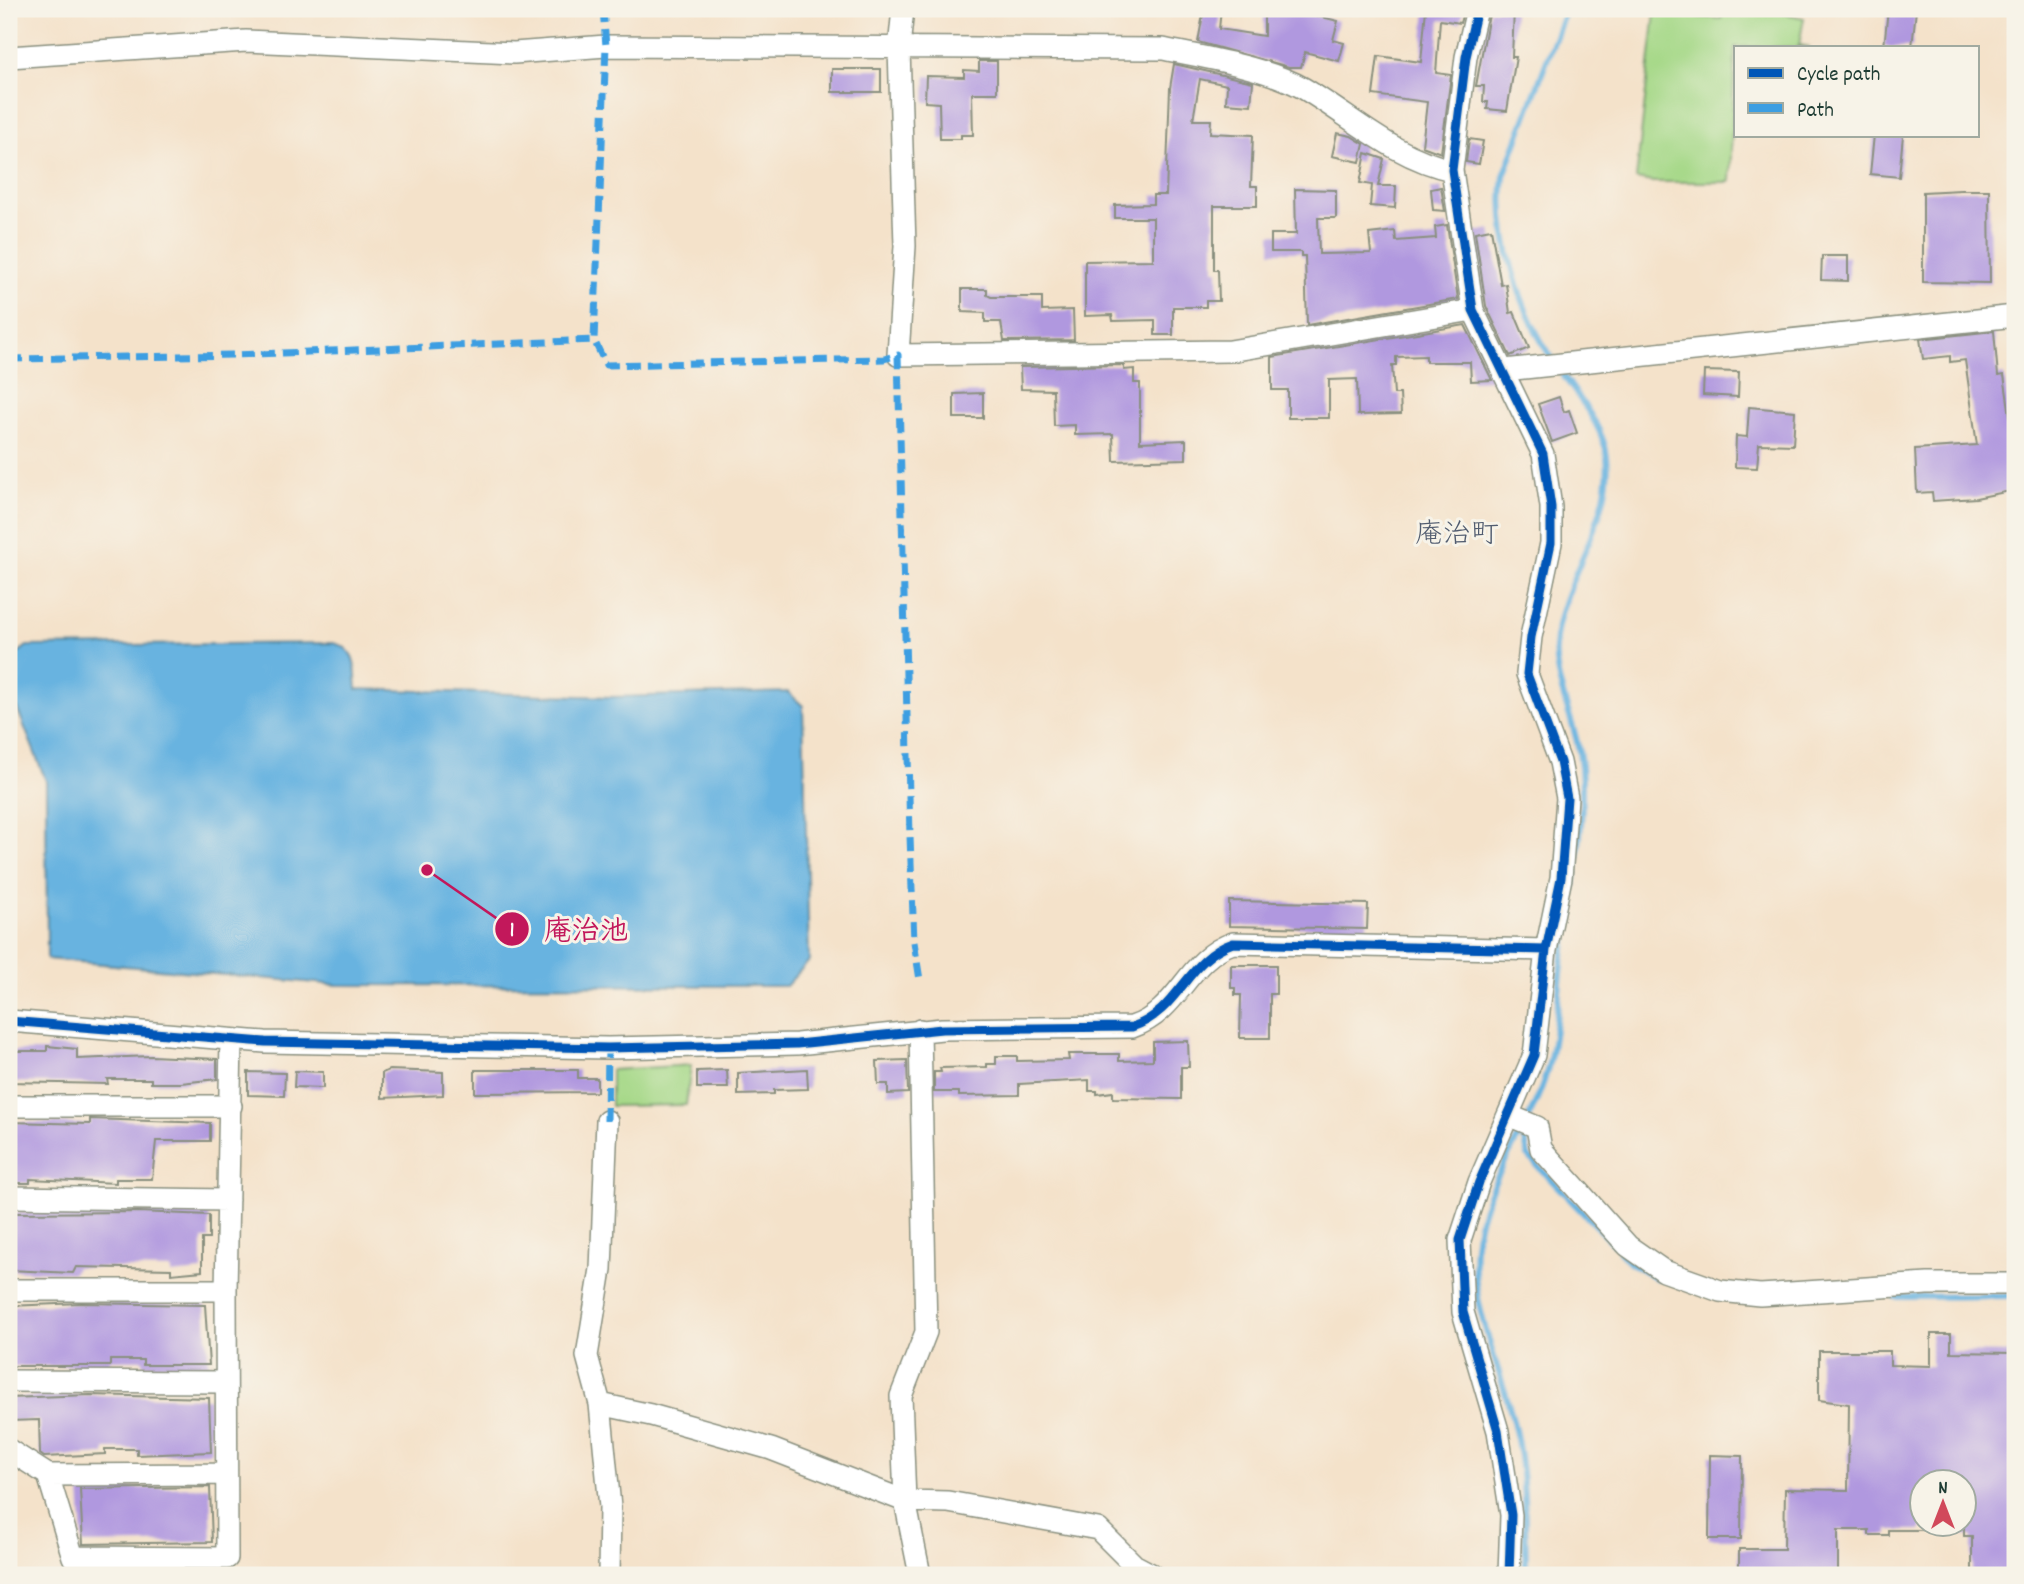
<svg xmlns="http://www.w3.org/2000/svg" width="2024" height="1584" viewBox="0 0 2024 1584" font-family="Dekko,'Klee One',sans-serif">
	<style>
		.green { fill: #a5d887; stroke: #628a5e; stroke-width: 2 }
		.water { fill: #67b3e0; stroke: #43788a; stroke-width: 2 }
		.lines { fill: none; stroke-linecap: round; stroke-linejoin: round }
		.stream { stroke: #67b3e0; stroke-width: 6 }
		.building { fill: #b098df }
		.minor-casing { stroke: #8a907f; stroke-width: 24 }
		.minor { stroke: #fff; stroke-width: 21 }
		.quiet { stroke: #3c9ee2; stroke-width: 7; stroke-dasharray: 14 7; stroke-linecap: butt }
		.cycleway-casing { stroke: #f7f3e8; stroke-width: 13 }
		.cycleway { stroke: #0057b8; stroke-width: 9 }
		.labels { text-anchor: middle; stroke-width: 6; stroke-linejoin: round; paint-order: stroke }
		.neighbourhood-label { font-size: 28px; fill: #525d70; stroke: #f7f3e8 }
		.leader { fill: none; stroke: #c2185b; stroke-width: 2.5 }
		.callout-dot { fill: #c2185b; stroke: #f7f3e8; stroke-width: 2.5 }
		.mark-label { font-size: 21px; text-anchor: middle; font-weight: bold; fill: #fff }
		.callout-label { font-size: 28px; text-anchor: middle; font-weight: bold; fill: #c2185b; stroke: #f7f3e8; stroke-width: 6; stroke-linejoin: round; paint-order: stroke }
	</style>
	<rect width="100%" height="100%" fill="#f7f3e8"/>
	<filter id="ink" filterUnits="userSpaceOnUse"><feTurbulence type="fractalNoise" baseFrequency=".0143" numOctaves="2"/><feDisplacementMap in="SourceGraphic" scale="14" xChannelSelector="R" yChannelSelector="G"/><feConvolveMatrix kernelMatrix="1 2 1 2 8 2 1 2 1" color-interpolation-filters="sRGB"/></filter>
	<filter id="wash" filterUnits="userSpaceOnUse"><feTurbulence type="fractalNoise" baseFrequency=".00686" numOctaves="4" result="noise"/><feDisplacementMap in="SourceGraphic" scale="28" xChannelSelector="R" yChannelSelector="G"/><feGaussianBlur stdDeviation="1.57" result="paint"/><feColorMatrix in="noise" values="0 0 0 0 0 0 0 0 0 0 0 0 0 0 0 0 0 1.4 0 .05"/><feComposite in="paint" operator="in"/></filter>
	<g filter="url(#wash)">
		<rect width="100%" height="100%" fill="#f4e2ca"/>
		<path class="green" d="M1723,9H1783L1782,13L1804,18L1799,45L1810,47H1735L1730,182H1653L1636,179L1655,12L1721,19Z
			M691,1065L686,1105L611,1106V1070Z"/>
		<path class="water" d="M333,643C358,648 355,669 357,689L611,697L788,692L803,706L809,961L786,986L338,985L47,959L46,781L9,688V660L27,646Z"/>
		<g class="lines">
			<path class="stream" d="M1553,360C1520,312 1496,234 1504,176L1566,9
				M1523,1129L1528,1156L1613,1244
				M1620,1252L1631,1263L1657,1278
				M1895,1297L2015,1296
				M1526,1575C1525,1525 1526,1474 1514,1425C1501,1366 1470,1309 1475,1247C1480,1185 1533,1128 1548,1067C1558,1029 1558,988 1564,949C1572,889 1586,828 1581,767C1578,723 1551,683 1556,638C1563,577 1614,517 1607,457C1604,426 1576,395 1559,369"/>
		</g>
		<g id="blocks">
			<path class="building" d="M1204,9H1221L1219,29L1264,36V9H1313V15L1338,21L1333,40L1344,43L1339,61L1305,52L1301,67H1289L1198,42Z
				M1426,9H1464L1460,23L1440,20L1436,73L1451,75L1441,153L1422,146L1427,102L1373,95L1378,56L1421,62Z
				M1490,9H1514L1512,57H1516L1507,111L1487,109L1488,102H1483L1484,86H1476Z
				M1888,9L1916,10L1912,47H1884Z
				M979,61H997V93H972L973,135H961V139H940L939,103L925,102L926,76L964,77V70L979,71Z
				M1174,64L1253,82L1251,105L1226,103L1227,85L1200,79L1193,120H1211L1210,133L1253,135L1251,186H1257V206H1214V270H1218L1219,301H1206V307H1173V335H1155V320L1113,321L1112,315L1085,316V261L1153,260V218H1115V205L1153,204V195H1166L1170,88Z
				M832,69H881V92H832Z
				M1337,133L1351,136L1364,144L1360,162L1332,156Z
				M1874,135H1903L1899,177L1870,174Z
				M1469,139L1483,141L1479,164L1466,162Z
				M1366,153L1384,159L1378,186H1396L1395,208L1370,206L1372,185L1360,183Z
				M1441,187L1445,211L1433,210L1431,189Z
				M1295,189L1336,190V218H1318L1319,254L1371,253L1369,234L1395,231L1396,241L1436,238L1435,227L1447,225L1458,299L1307,325L1305,256H1301V252H1271V234H1296Z
				M1961,190H1989L1990,283L1923,282V192Z
				M1491,229L1501,285L1506,284L1510,313L1514,312L1529,348L1510,356L1486,306L1475,232Z
				M1822,256H1848V281L1821,280Z
				M962,289H987V295L991,297H1042V311L1073,310L1074,340L1004,341L1001,322H985V313L962,312Z
				M1465,325L1492,380L1471,381L1470,362H1426V356L1396,357V365H1392L1394,394H1400L1401,414L1358,415L1357,379L1329,380V418H1288V390H1272V357Z
				M1994,331L1998,376L2004,375L2015,450V490L1976,498L1933,501L1932,492L1917,493L1915,449L1977,445L1965,360L1950,362V356L1923,359L1920,339Z
				M1124,365V370L1134,369V383H1140V442L1186,440V459L1114,461L1113,434L1075,435V425L1054,426L1053,390L1021,389L1020,367Z
				M1704,371L1739,372L1738,397L1703,395Z
				M983,393V418H954V394Z
				M1559,397L1564,412L1569,410L1577,433L1552,442L1538,404Z
				M1749,407L1795,411L1793,445L1759,444L1757,468L1735,467L1736,436L1747,437Z
				M1229,901L1368,904L1367,929L1229,926Z
				M1231,965H1276V994H1270V1038H1240L1241,995H1235V988H1231Z
				M1188,1041L1189,1067H1181V1099L1113,1098V1092L1097,1094V1091H1089V1080L1019,1084V1095L959,1096V1092H934V1072H941L940,1068L987,1067V1064H996V1056H1017V1061L1069,1060L1068,1054H1119V1061L1153,1060V1042Z
				M47,1046L77,1049V1059L151,1056L217,1059V1079L181,1083H151V1079H107L108,1084L9,1082V1051H47Z
				M907,1060L908,1093L888,1094V1084H878L877,1061Z
				M807,1069L808,1089L774,1090V1094L738,1095V1073Z
				M389,1070L443,1072V1095L382,1098V1073Z
				M475,1070H578V1078H597V1092L475,1093Z
				M727,1070L728,1088H697V1071Z
				M295,1071L323,1072V1088L294,1087Z
				M248,1072L285,1073L284,1096L248,1095Z
				M90,1119L210,1123V1141H156L152,1179H116V1183L30,1179V1183H9V1122L90,1124Z
				M138,1212L209,1215V1239H202V1271L171,1274V1269L76,1267L73,1273L9,1270V1213Z
				M81,1303L205,1305L209,1365H143V1360H110V1366H9V1306Z
				M1931,1334H1951V1352L2015,1353V1575H1972V1536H1964V1482H1922V1530H1888V1535H1869V1530H1838V1575H1739V1549H1784L1785,1489L1848,1490L1849,1404L1819,1400V1351H1890V1365L1931,1366Z
				M90,1395L209,1398L211,1452L137,1455V1449H105V1454L44,1457L40,1454L39,1420L9,1421V1398Z
				M1710,1455L1742,1456L1741,1539H1709Z
				M210,1487L212,1542L83,1544L80,1489Z
				M83,1570L153,1571V1575H83Z"/>
		</g>
	</g>
	<g filter="url(#ink)">
		<use href="#blocks" fill-opacity="0" stroke="#8a907f" stroke-width="2"/>
		<g class="lines">
			<g class="minor-casing">
				<path id="minor" d="M903,9L899,48L905,246L898,355L1230,351L1473,310
					M1477,9L1466,57L1452,170L1473,310L1543,454L1551,507V543L1531,637L1527,674L1560,762L1567,798L1561,878L1546,950L1534,1055L1479,1182L1460,1240L1463,1312L1498,1431L1511,1515L1509,1575
					M9,57L246,41L514,53L606,46L1163,49C1203,57 1268,68 1303,88C1352,117 1395,158 1452,170
					M1505,370L2015,316
					M9,1021L265,1042L608,1048L797,1044L942,1029L1132,1027C1180,1011 1186,959 1233,943L1546,950
					M9,1106H231
					M1508,1115L1537,1127L1541,1149L1628,1246L1664,1271L1720,1291L1760,1295L1928,1284H2015
					M607,1121L601,1269L587,1356L600,1404L610,1507L609,1575
					M9,1197L228,1200
					M9,1290H226
					M9,1381L226,1382
					M600,1404L651,1415L771,1449L905,1501L948,1502L1098,1529L1134,1565L1153,1575
					M9,1450L48,1475L226,1474
					M48,1475L73,1557L227,1558L226,1290L231,1041
					M920,1575L905,1501L901,1396L926,1332L920,1030"/>
			</g>
			<use href="#minor" class="minor"/>
			<path class="quiet" d="M603,9L606,46L594,340L606,365L884,359L898,355L910,836L914,942L920,980
				M9,359L234,355L594,340
				M607,1121L608,1048"/>
			<g class="cycleway-casing">
				<path id="cycleway" d="M1477,9L1466,57L1452,170L1473,310L1543,454L1551,507V543L1531,637L1527,674L1560,762L1567,798L1561,878L1546,950L1534,1055L1479,1182L1460,1240L1463,1312L1498,1431L1511,1515L1509,1575
					M9,1021L265,1042L608,1048L797,1044L942,1029L1132,1027C1180,1011 1186,959 1233,943L1546,950"/>
			</g>
			<use href="#cycleway" class="cycleway"/>
		</g>
	</g>
	<g class="labels">
		<g class="neighbourhood-label">
			<text x="1457" y="542">庵治町</text>
		</g>
	</g>
	<path class="leader" d="M427 870L512 929"/>
	<g class="callout-dot">
		<circle cx="427" cy="870" r="7"/>
		<circle cx="512" cy="929" r="18"/>
	</g>
	<g class="mark-label">
		<text x="512" y="936">1</text>
	</g>
	<g class="callout-label">
		<text x="586" y="939">庵治池</text>
	</g>
	<rect width="2024" height="1584" fill="none" stroke="#f7f3e8" stroke-width="35"/>
	<rect x="1734" y="46" width="245" height="91" fill="#f7f3e8" stroke="#a1aaa0" stroke-width="2"/>
	<rect x="1748" y="68" width="35" height="10" fill="#0057b8" stroke="#a1aaa0" stroke-width="2"/>
	<text x="1797" y="80" font-size="21" fill="#1f3d34">Cycle path</text>
	<rect x="1748" y="103" width="35" height="10" fill="#3c9ee2" stroke="#a1aaa0" stroke-width="2"/>
	<text x="1797" y="116" font-size="21" fill="#1f3d34">Path</text>
	<g transform="translate(1943 1503)"><circle r="33" fill="#f7f3e8" stroke="#a1aaa0" stroke-width="2"/>
	<path d="M0-5L12 26L0 18L-12 26Z" fill="#d1495b"/>
	<text y="-10" font-size="19" font-weight="bold" text-anchor="middle" fill="#1f3d34">N</text>
	</g>
</svg>
